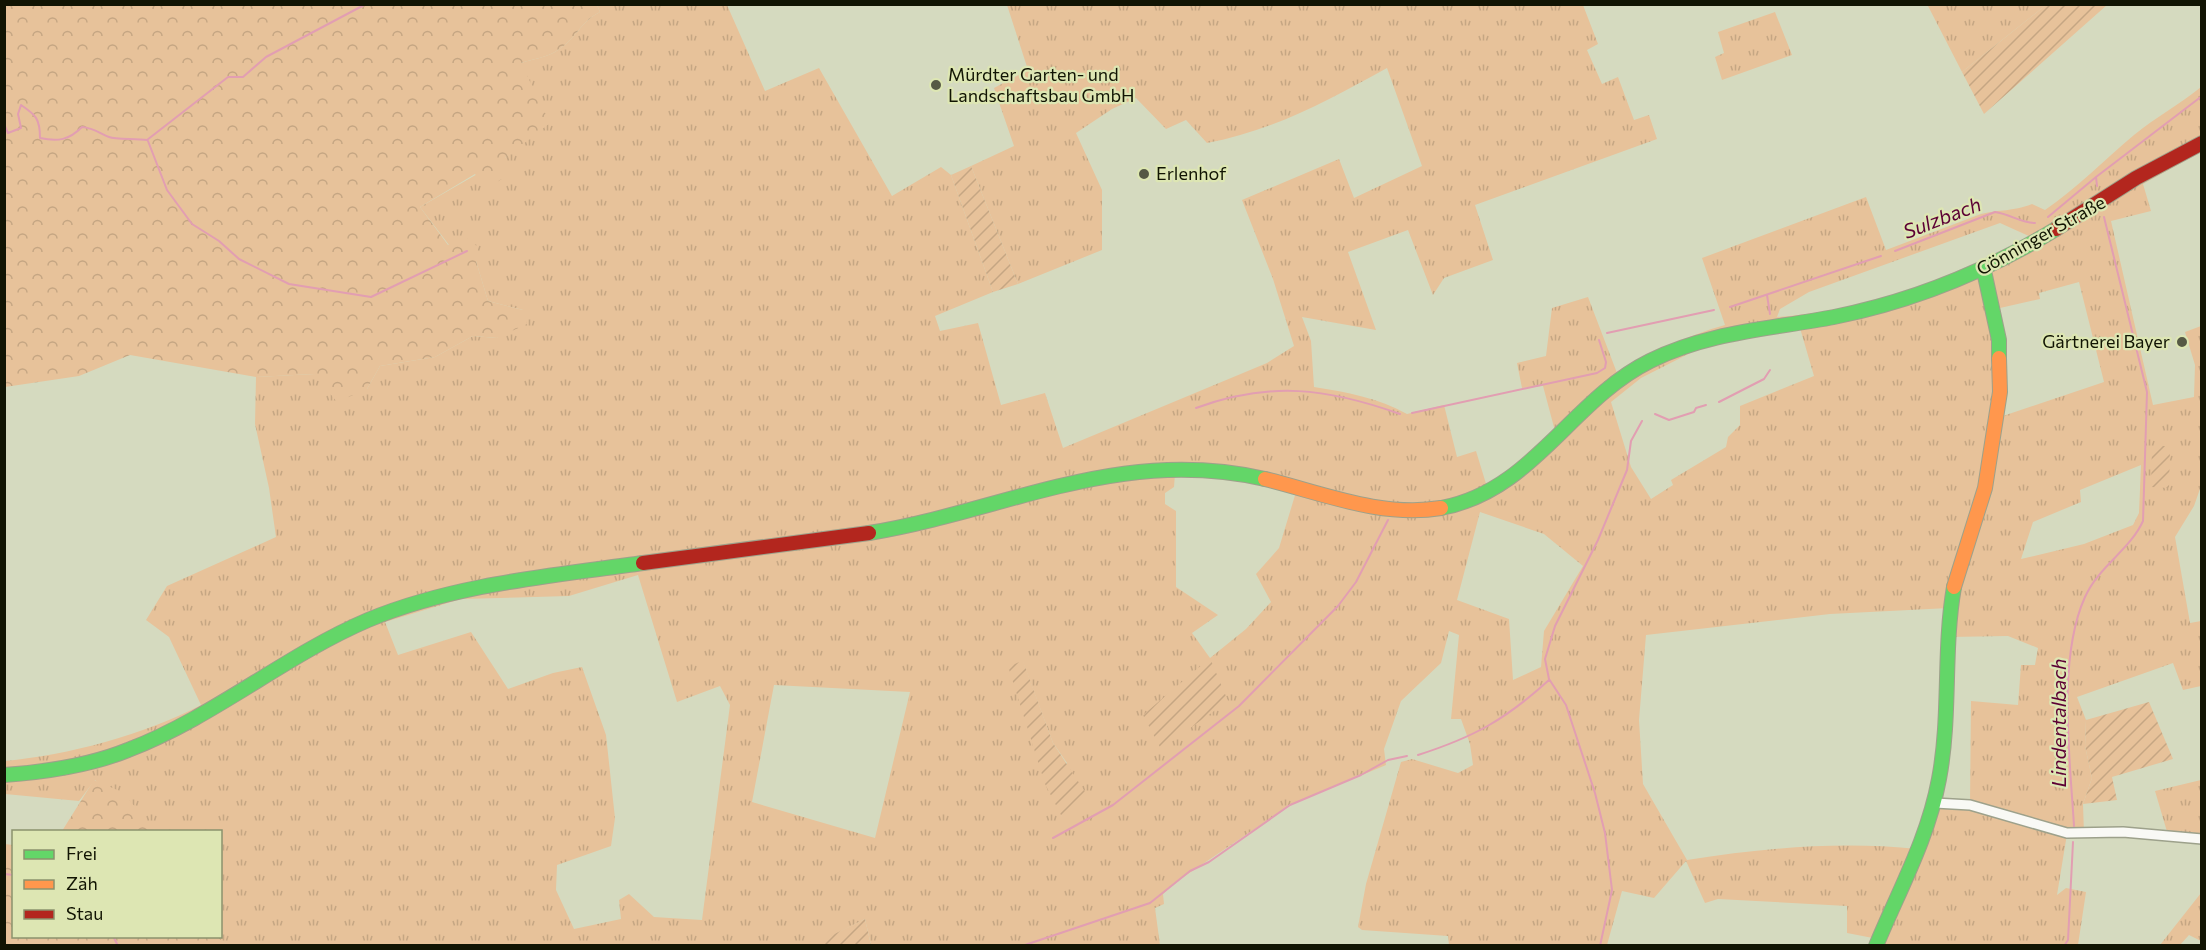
<svg xmlns="http://www.w3.org/2000/svg" width="2206" height="950" viewBox="0 0 2206 950" font-family="Commissioner,sans-serif">
	<style>
		.grass { fill: url(#grass-tufts); fill-rule: evenodd }
		.forest { fill: url(#forest-crowns) }
		.garden { fill: url(#garden-furrows) }
		.lines { fill: none; stroke-linecap: round; stroke-linejoin: round }
		.stream { stroke: #e29eb2; stroke-width: 2 }
		.street-casing { stroke: #9da18b; stroke-width: 12 }
		.fast-casing { stroke: #9da18b; stroke-width: 16 }
		.slow-casing { stroke: #9da18b; stroke-width: 16 }
		.jam-casing { stroke: #9da18b; stroke-width: 16 }
		.street { stroke: #f9f9f5; stroke-width: 9 }
		.fast { stroke: #63d668; stroke-width: 14 }
		.slow { stroke: #ff974d; stroke-width: 14 }
		.jam { stroke: #b3261e; stroke-width: 14 }
		.poi-dot { fill: #565945; stroke: #dde6b3; stroke-width: 2 }
		.labels { text-anchor: middle; stroke-width: 4.5; stroke-linejoin: round; paint-order: stroke }
		.poi-label { font-size: 18px; fill: #111403; stroke: #dde6b3; text-anchor: start }
		.street-label { font-size: 18px; fill: #111403; stroke: #dde6b3 }
		.water-label { font-size: 20px; font-style: italic; fill: #5c0034; stroke: #dde6b3 }
	</style>
	<defs>
		<pattern id="grass-tufts" width="24" height="20" patternUnits="userSpaceOnUse" patternTransform="scale(1.5)"><rect width="24" height="20" fill="#e7c29a"/><path d="M3 7l-1-3M5 7V3M7 7l1-3M15 17l-1-3M17 17v-4M19 17l1-3" fill="none" stroke="#c5a683"/></pattern>
		<pattern id="forest-crowns" width="20" height="18" patternUnits="userSpaceOnUse" patternTransform="scale(1.5)"><rect width="20" height="18" fill="#e7c29a"/><path d="M2 6a3 3 0 1 1 6 0M12 15a3 3 0 1 1 6 0" fill="none" stroke="#c5a683"/></pattern>
		<pattern id="garden-furrows" width="10" height="10" patternUnits="userSpaceOnUse" patternTransform="scale(1.5)"><rect width="10" height="10" fill="#e7c29a"/><path d="M-1 1l2-2M0 10L10 0M9 11l2-2" fill="none" stroke="#c5a683"/></pattern>
	</defs>
	<rect width="100%" height="100%" fill="#d5dabf"/>
	<path class="grass" d="M1932,4L2046,5L1962,72L1928,6Z
		M597,5H727L765,91L819,68L892,196L941,167L951,175L993,292L935,316L940,331L978,323L1001,405L1045,393L1063,448L1267,363L1294,346L1273,279L1242,200L1339,159L1354,198L1422,166L1387,68C1329,100 1273,131 1207,143L1186,120L1166,129L1136,98L1112,109L1076,133L1102,190V250L1018,284L971,166L1014,146L994,88L1028,70L1007,5H1583L1598,44L1587,50L1602,84L1618,77L1634,120L1649,115L1657,139L1475,205L1493,260L1444,278L1433,295L1408,230L1348,252L1376,330L1302,317L1311,341L1314,387C1346,392 1379,398 1407,414L1444,405L1457,457L1476,451L1487,487L1519,466L1555,431L1543,386L1522,388L1517,363L1546,356L1552,308L1588,297L1617,373C1652,352 1686,336 1725,325L1702,258L1866,197L1886,250L1981,214C2001,209 2011,212 2032,204L2045,210C2077,188 2104,160 2134,135C2156,117 2180,104 2201,87V152L2143,184L2151,211L2111,221L2153,405L2194,397L2195,365L2185,332L2201,326V486L2194,506L2175,537L2190,623L2201,621V686L2183,690L2173,663L2077,697L2086,720L2085,746L2092,778L2083,804L2084,834H2067L2057,895L2066,888L2086,892L2078,945H1876L1878,939L1847,933V906L1718,899L1705,903L1686,861L1654,898L1622,891L1607,945H1449L1448,936L1362,930L1358,927L1366,884L1401,762L1412,759L1458,773L1473,765L1470,744L1461,719H1451L1459,635L1449,631L1441,663L1401,701L1384,749L1386,765L1290,805L1176,882L1163,894L1164,904L1155,908L1160,945H871L865,919L812,946L228,945L215,937L220,936V832L156,831L95,780L79,801L5,794V761C68,755 144,735 201,705L169,637L146,620L167,586L276,537L269,488L255,424L256,377L314,374L367,389L380,366L435,357L473,336L497,338L523,310L488,301L476,261L449,245L420,207L505,158L523,142L521,63C533,59 548,57 558,50C576,39 580,22 600,12ZM2000,223L2031,237C1954,279 1866,311 1777,317L1780,309L1809,292ZM2079,282L2104,382L1997,418L2000,372L2007,347L2000,308L2040,299L2039,293ZM1800,328L1814,376L1740,406V425L1728,437L1726,447L1671,480L1673,485L1651,499L1631,467L1611,402L1641,378L1712,342ZM2141,465L2139,513L2133,525L2084,544L2021,559L2033,522L2081,502L2080,490ZM1175,474C1217,474 1256,481 1296,492L1279,548L1256,574L1271,602L1246,629L1210,658L1192,633L1218,615L1176,587V511L1165,504V493L1174,487ZM1480,512L1544,534L1583,566L1544,631L1541,667L1513,680L1509,619L1457,600ZM638,575L677,702L720,686L730,705L702,920L654,917L629,894L619,900L621,919L574,929L556,890L557,865L611,846L615,818L606,735L582,667L553,673L508,689L471,632L398,655L385,622L461,599L569,596ZM1949,608V637L2008,636L2038,648L2035,665H2021L2018,705L1971,701L1970,805L1935,803L1918,849C1839,841 1764,848 1687,860L1643,784L1639,720L1646,635L1830,614ZM1023,662L1053,743L1067,763L1062,817ZM774,685L910,692L875,838L752,802Z
		M1775,12L1792,55L1722,80L1715,57L1724,53L1718,32Z
		M2201,780V839L2168,835L2155,791Z
		M2201,893V941L2189,935L2180,945H2160Z"/>
	<path class="forest" d="M5,4L597,5L600,12C580,22 576,39 558,50C548,57 533,59 521,63L550,123L505,158L508,175L486,189L475,174L420,207L448,245L465,237L478,247L476,261L488,301L523,310L527,324L497,338L473,336L435,357L380,366L367,389L337,402L314,374L256,377L130,355L79,376L5,387Z
		M94,780L122,792L156,831H62Z
		M5,844L13,845L14,936H215L228,945H5Z"/>
	<path class="garden" d="M2046,5H2107L1984,114L1962,72Z
		M971,166L1018,284L993,292L951,175Z
		M2152,446H2170L2169,488L2151,487Z
		M1210,658L1228,701L1161,749L1143,715Z
		M1023,661L1053,743L1089,798L1062,817L1045,784L1008,666Z
		M2149,702L2173,759L2112,777L2117,800L2083,804L2092,778L2085,746L2086,720Z
		M865,919L871,945H812Z"/>
	<g class="lines">
		<path class="stream" d="M4,124L8,133L21,128L18,114L21,105C36,115 40,119 40,138C58,142 69,140 82,127C94,128 99,133 109,137C116,140 137,138 147,140L228,77H243L266,57L366,4
			M148,141L167,190L192,224L219,241L239,259L289,284L371,297L467,251
			M2097,186L2096,177L2202,96
			M2048,217L2096,177
			M1895,251L1995,212C2010,214 2021,223 2035,223
			M1767,295L1770,314
			M1730,307L1881,256
			M1607,333L1714,310
			M1719,402L1764,379L1770,370
			M1196,408C1270,381 1327,388 1400,414
			M1412,413L1597,373L1605,368L1606,362L1599,340
			M1655,414L1669,420L1694,412L1696,408L1706,405
			M1418,755C1474,737 1505,720 1549,680
			M2074,826C2070,758 2057,659 2085,597C2099,566 2130,550 2143,521L2147,392L2104,217
			M1053,838L1113,805L1239,706L1338,606L1356,582L1388,520
			M4,874L14,875
			M113,936L118,946
			M1022,946L1150,903L1190,871L1209,862L1290,805L1361,775L1388,760L1407,756
			M1600,946L1612,890L1605,833L1595,793L1566,705L1549,679L1545,659L1555,626L1598,540L1627,470L1631,441L1642,421
			M2064,946L2068,940L2073,842"/>
		<g class="street-casing">
			<path id="street" d="M1935,803L1970,805L2067,833L2123,832L2202,839"/>
		</g>
		<g class="fast-casing">
			<path id="fast" d="M1984,271L1999,340V358
				M1441,508C1533,491 1571,400 1650,361C1708,332 1771,329 1834,317C1914,301 1987,271 2056,229
				M869,533C1008,510 1119,446 1265,479
				M4,775C46,772 89,766 128,750C214,717 284,656 368,620C455,584 551,576 643,563
				M1876,946C1899,890 1928,839 1939,779C1951,716 1943,650 1954,587"/>
		</g>
		<g class="slow-casing">
			<path id="slow" d="M1265,479C1322,493 1382,518 1441,508
				M1954,587L1985,488L2000,392L1999,358"/>
		</g>
		<g class="jam-casing">
			<path id="jam" d="M2056,229L2136,178L2202,143
				M643,563L869,533"/>
		</g>
		<use href="#street" class="street"/>
		<use href="#fast" class="fast"/>
		<use href="#slow" class="slow"/>
		<use href="#jam" class="jam"/>
	</g>
	<g class="poi-dot">
		<circle cx="936" cy="85" r="6"/>
		<circle cx="1144" cy="174" r="6"/>
		<circle cx="2182" cy="342" r="6"/>
	</g>
	<g class="labels">
		<g class="poi-label">
			<text x="948" y="81">Mürdter Garten- und<tspan x="948" dy="21">Landschaftsbau GmbH</tspan></text>
			<text x="1156" y="180">Erlenhof</text>
			<text x="2170" y="348" text-anchor="end">Gärtnerei Bayer</text>
		</g>
		<g class="street-label">
			<text transform="translate(2041 236) rotate(-29)" y="6">Gönninger Straße</text>
		</g>
		<g class="water-label">
			<text transform="translate(1942 218) rotate(-21)" y="7">Sulzbach</text>
			<text transform="translate(2059 723) rotate(-90)" y="7">Lindentalbach</text>
		</g>
	</g>
	<rect width="2206" height="950" fill="none" stroke="#111403" stroke-width="12"/>
	<rect x="12" y="830" width="210" height="108" fill="#dde6b3" stroke="#8b926d" stroke-width="1.5"/>
	<rect x="24" y="850" width="30" height="9" fill="#63d668" stroke="#8b926d" stroke-width="1.5"/>
	<text x="66" y="860" font-size="18" fill="#111403">Frei</text>
	<rect x="24" y="880" width="30" height="9" fill="#ff974d" stroke="#8b926d" stroke-width="1.5"/>
	<text x="66" y="890" font-size="18" fill="#111403">Zäh</text>
	<rect x="24" y="910" width="30" height="9" fill="#b3261e" stroke="#8b926d" stroke-width="1.5"/>
	<text x="66" y="920" font-size="18" fill="#111403">Stau</text>
</svg>
